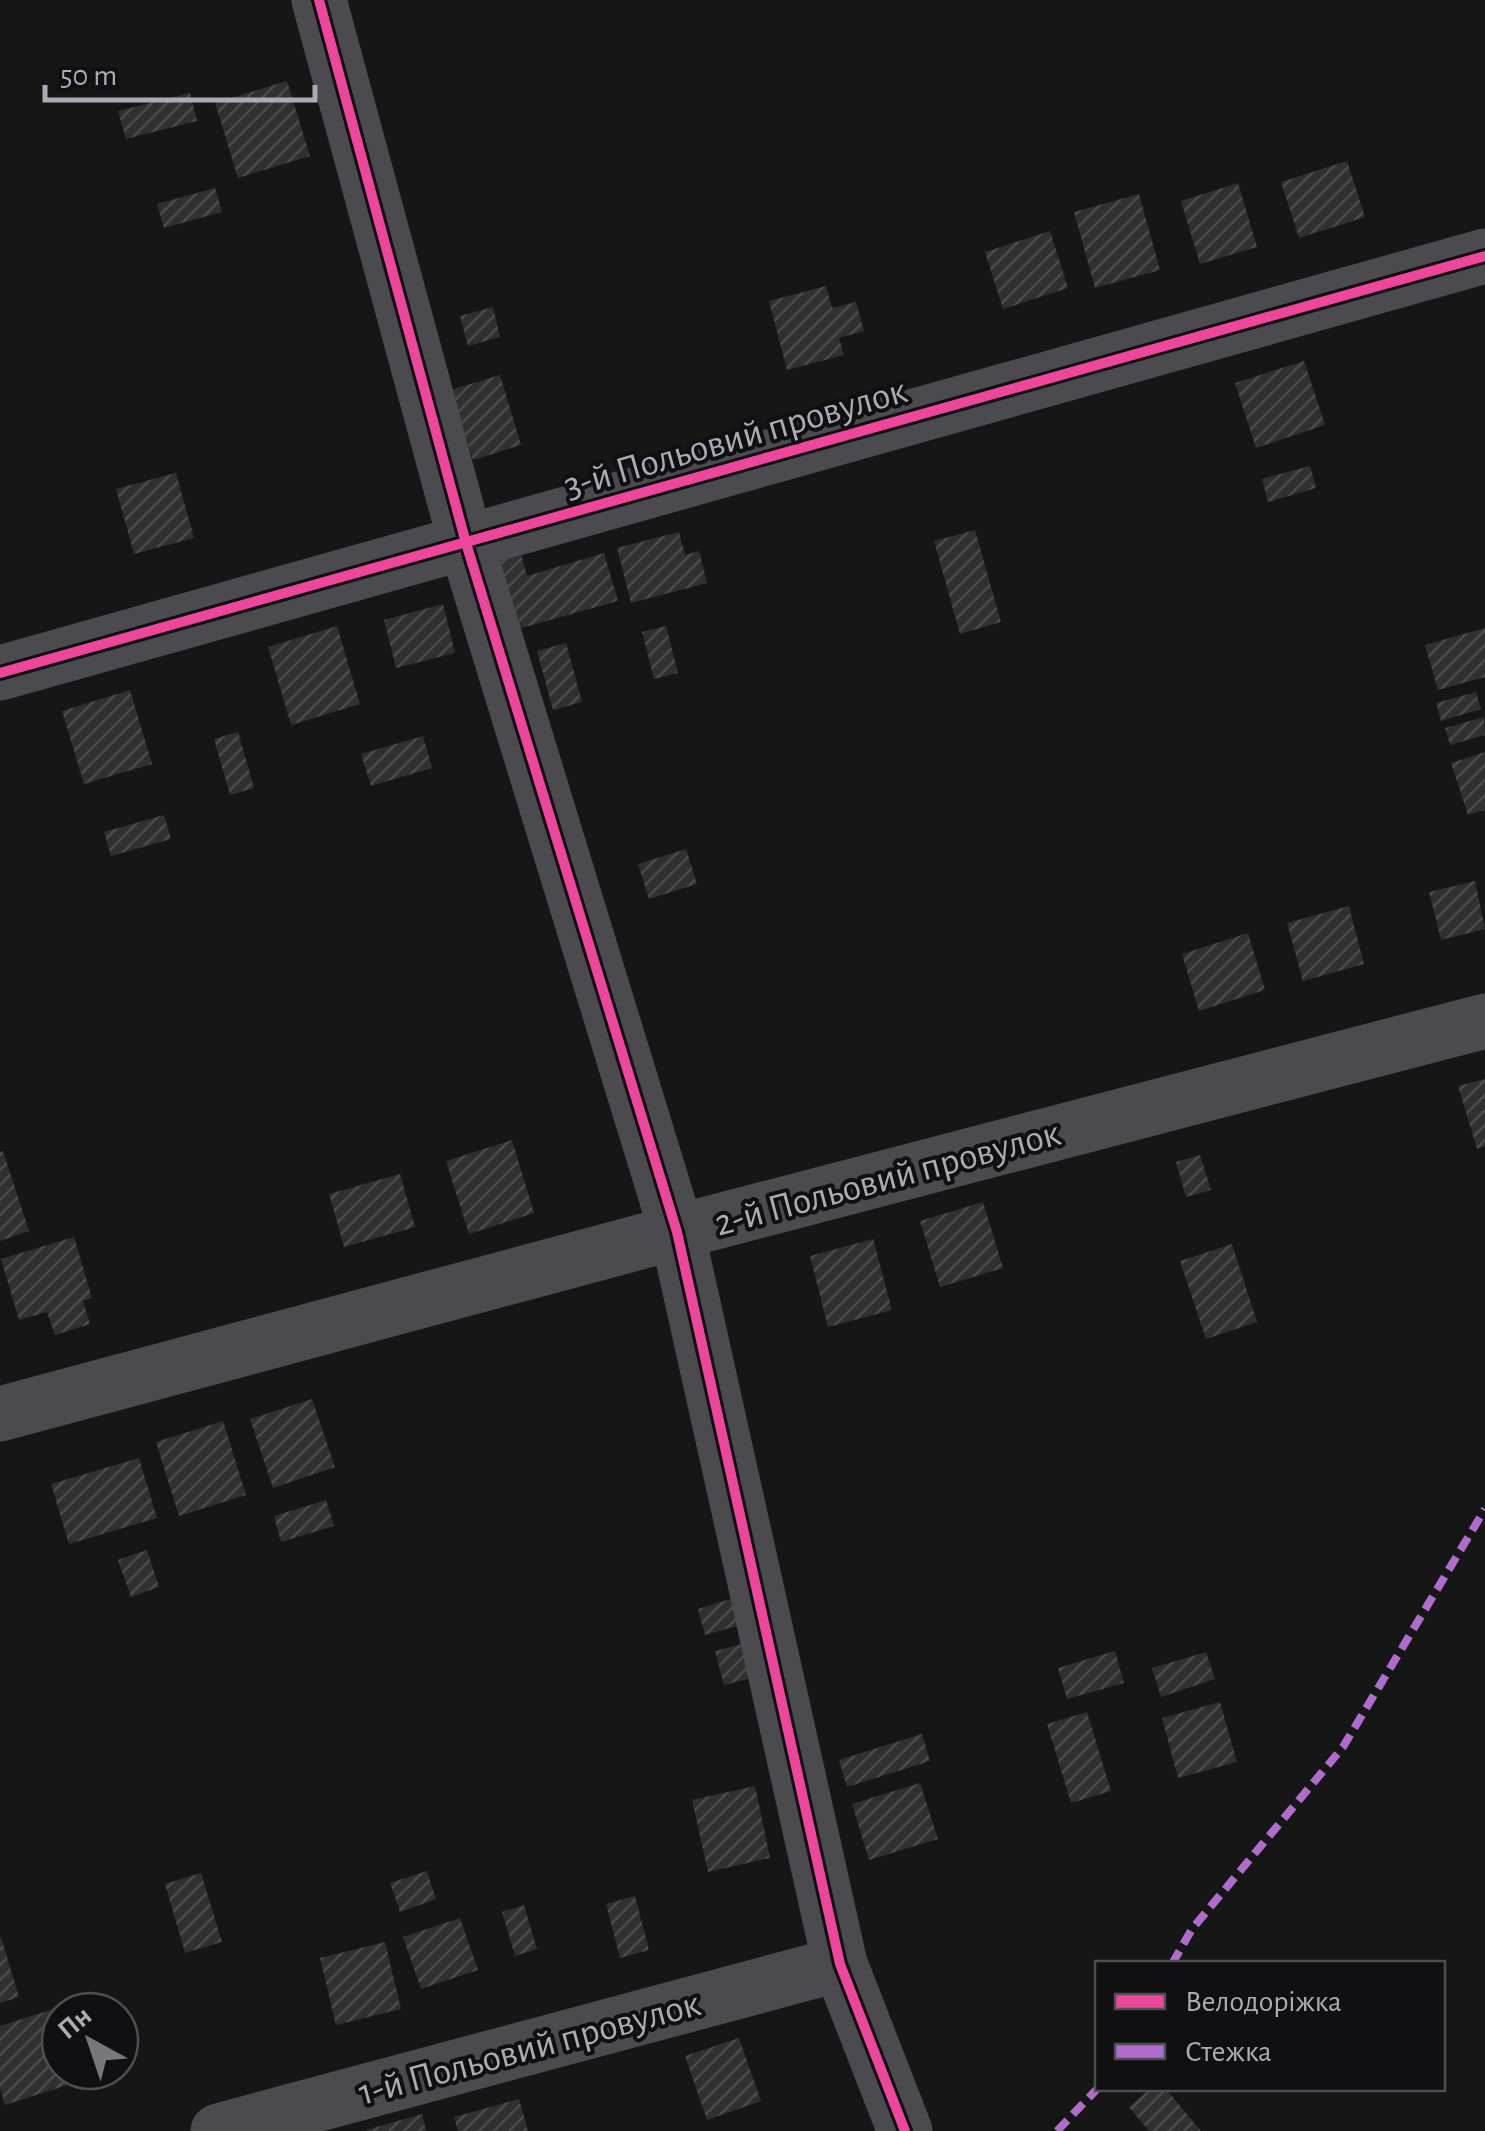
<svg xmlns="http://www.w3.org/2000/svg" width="1485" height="2131" viewBox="0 0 1485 2131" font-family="'Alegreya Sans',sans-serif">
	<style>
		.building { fill: url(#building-hatch) }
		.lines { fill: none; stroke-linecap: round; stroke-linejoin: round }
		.minor { stroke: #4b4b4f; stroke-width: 55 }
		.quiet { stroke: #b06ccc; stroke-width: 8; stroke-dasharray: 15 8; stroke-linecap: butt }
		.cycleway-casing { stroke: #101012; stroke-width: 16 }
		.cycleway { stroke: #ed469a; stroke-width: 10 }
		.labels { text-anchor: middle; stroke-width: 8; stroke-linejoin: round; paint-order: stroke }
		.street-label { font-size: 38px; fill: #a9acb5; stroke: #101012 }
	</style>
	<defs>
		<pattern id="building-hatch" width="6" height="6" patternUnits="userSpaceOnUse" patternTransform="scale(2.5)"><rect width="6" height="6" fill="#303031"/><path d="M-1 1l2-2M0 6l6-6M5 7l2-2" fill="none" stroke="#4b4b4d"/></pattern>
	</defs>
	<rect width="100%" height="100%" fill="#161616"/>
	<path class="building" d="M287,81L310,156L238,178L215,103Z
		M190,93L197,121L126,139L118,111Z
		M1347,161L1365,217L1299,238L1281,182Z
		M1238,183L1257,247L1200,264L1181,201Z
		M215,188L222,212L164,228L157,204Z
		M1139,194L1160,270L1095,288L1074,212Z
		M1050,231L1068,288L1003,309L985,252Z
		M826,286L832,308L856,302L864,331L839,338L844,355L787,370L769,301Z
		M493,307L500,337L468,346L460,316Z
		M1304,361L1325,425L1256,448L1235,383Z
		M500,375L521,445L473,460L451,390Z
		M1310,466L1316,488L1268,502L1262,479Z
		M176,473L194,538L134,554L116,489Z
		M975,530L1001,622L960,634L934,541Z
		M679,532L685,555L699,551L707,583L631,603L617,548Z
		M604,553L618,601L507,632L487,563L521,554L527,576Z
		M443,604L455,653L396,668L384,620Z
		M337,626L360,704L291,725L268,647Z
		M666,626L678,673L654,679L642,632Z
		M1485,628V677L1438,690L1425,645Z
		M566,643L582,702L553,710L537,651Z
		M130,690L152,764L84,784L62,711Z
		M1476,692L1481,709L1441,721L1436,703Z
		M1484,717L1485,735L1450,745L1445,728Z
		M238,732L254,788L230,795L214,739Z
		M423,736L432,768L371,786L361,754Z
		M1485,752V810L1468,815L1451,763Z
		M164,815L171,839L111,856L104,832Z
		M686,849L697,884L649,899L638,864Z
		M1475,881L1485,929L1441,940L1429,892Z
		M1349,906L1364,964L1303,981L1287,923Z
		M1248,933L1265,990L1199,1011L1182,954Z
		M1485,1079V1146L1477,1149L1458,1086Z
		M512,1140L534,1213L469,1234L446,1161Z
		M3,1151L29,1231L0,1241V1152Z
		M1200,1155L1211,1190L1186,1197L1176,1162Z
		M400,1174L415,1227L344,1247L329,1194Z
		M983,1202L1003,1268L940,1287L920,1221Z
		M74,1237L92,1298L83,1301L90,1324L55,1335L47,1312L19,1320L1,1259Z
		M873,1239L892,1310L828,1327L810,1256Z
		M1232,1244L1257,1322L1206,1339L1180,1261Z
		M312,1399L335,1467L273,1488L250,1419Z
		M223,1421L246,1495L179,1516L156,1442Z
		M139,1458L157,1518L69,1544L51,1484Z
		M326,1500L334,1526L281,1542L274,1516Z
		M147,1550L159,1587L131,1597L118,1560Z
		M733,1598L741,1625L705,1635L698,1609Z
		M742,1644L751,1678L724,1685L715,1651Z
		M1115,1651L1124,1683L1067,1699L1058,1668Z
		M1206,1652L1215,1679L1161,1697L1152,1668Z
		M1220,1702L1237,1762L1178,1778L1162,1718Z
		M1087,1712L1111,1791L1071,1803L1047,1724Z
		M922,1734L930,1761L847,1787L839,1760Z
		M920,1783L938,1839L869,1860L852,1804Z
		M755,1786L770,1858L708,1872L692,1800Z
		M427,1871L436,1899L400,1912L390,1883Z
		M201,1873L222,1942L185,1953L165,1884Z
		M635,1896L649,1950L620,1958L606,1904Z
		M524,1905L537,1949L515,1956L502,1912Z
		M460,1918L478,1970L421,1989L403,1937Z
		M1,1937L19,1997L0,2003V1938Z
		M385,1942L401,2009L336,2025L320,1958Z
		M54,2009L60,2027V2071H73L77,2082L5,2105L0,2088V2026Z
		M739,2038L761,2101L707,2120L685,2056Z
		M1151,2088H1165L1201,2131H1149L1129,2107Z
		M519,2099L528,2131H458L454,2117Z
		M422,2114L426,2131H367L366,2130Z"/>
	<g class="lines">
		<path class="minor" d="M319,0L466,543L677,1232L840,1964L905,2131
			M0,673L1485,256
			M0,1414L677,1232L1485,1021
			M218,2131L840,1964"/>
		<path class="quiet" d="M1172,1964L1192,1929L1343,1747L1485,1509
			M1057,2131L1098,2088"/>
		<g class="cycleway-casing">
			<path id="cycleway" d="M319,0L466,543L677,1232L840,1964L905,2131
				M0,673L1485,256"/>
		</g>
		<use href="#cycleway" class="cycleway"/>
	</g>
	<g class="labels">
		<g class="street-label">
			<text transform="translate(735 437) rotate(-16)" y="13">3-й Польовий провулок</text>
			<text transform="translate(887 1177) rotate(-15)" y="13">2-й Польовий провулок</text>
			<text transform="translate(529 2047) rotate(-15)" y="13">1-й Польовий провулок</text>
		</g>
	</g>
	<rect x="1095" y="1961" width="350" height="130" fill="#101012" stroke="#4d4e53" stroke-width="2.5"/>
	<rect x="1115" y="1994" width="50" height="15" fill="#ed469a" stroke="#4d4e53" stroke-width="2.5"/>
	<text x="1185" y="2011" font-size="30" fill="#a9acb5">Велодоріжка</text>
	<rect x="1115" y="2044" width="50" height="15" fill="#b06ccc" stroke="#4d4e53" stroke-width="2.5"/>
	<text x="1185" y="2061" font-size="30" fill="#a9acb5">Стежка</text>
	<g transform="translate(90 2041) rotate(320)"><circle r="48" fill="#101012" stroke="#4d4e53" stroke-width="2.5"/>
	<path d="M0-8L18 38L0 25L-18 38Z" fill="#76787d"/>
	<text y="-15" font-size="28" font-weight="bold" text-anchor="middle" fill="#a9acb5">Пн</text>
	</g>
	<path d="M45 85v15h270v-15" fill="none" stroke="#a9acb5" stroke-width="5"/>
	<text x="60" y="85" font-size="30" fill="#a9acb5" stroke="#101012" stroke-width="8" paint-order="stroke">50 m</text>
</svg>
